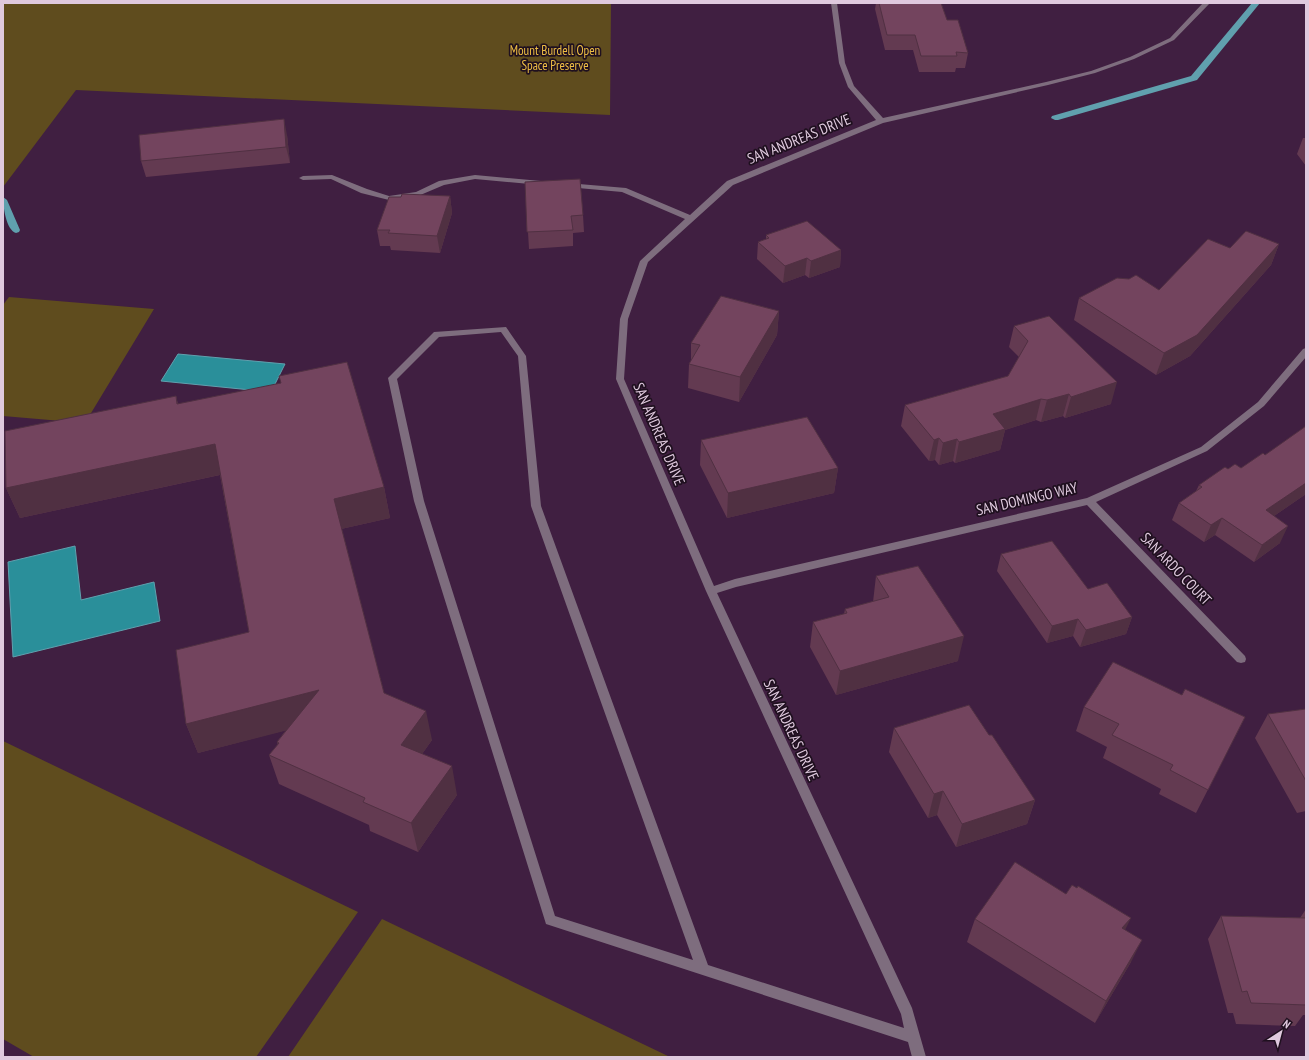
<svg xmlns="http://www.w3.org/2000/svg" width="1309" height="1060" viewBox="0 0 1309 1060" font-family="'PT Sans Narrow',sans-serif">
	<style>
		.green { fill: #5f4c1e }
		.water { fill: #2a8f9a; stroke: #60a0ae }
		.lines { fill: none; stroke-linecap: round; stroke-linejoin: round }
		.stream { fill: #60a0ae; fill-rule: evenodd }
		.minor { fill: #7e6d7e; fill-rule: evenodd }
		.wall { fill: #633a51 }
		.shaded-wall { fill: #503042 }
		.building { fill: #73445e; stroke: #503042 }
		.labels { text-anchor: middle; stroke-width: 3.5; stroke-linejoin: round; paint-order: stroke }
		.far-park-label { font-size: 13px; fill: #eebe44; stroke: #1f101f }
		.street-label { font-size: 15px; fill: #dfc9de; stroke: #1f101f }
	</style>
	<rect width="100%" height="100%" fill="#401f41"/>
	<path class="green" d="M3,3H611L610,115L76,90L3,187Z
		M9,297L154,309L85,423L3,416V305Z
		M3,741L358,912L256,1057H34L3,1039Z
		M382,919L670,1057H288Z"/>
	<path class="water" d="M178,354L285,364L271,392L161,381Z
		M75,546L81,600L154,582L160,621L13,657L8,562Z"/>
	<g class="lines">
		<path class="stream" d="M1252,3H1260L1197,80L1058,120H1055L1051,118L1052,116L1191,76Z
			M3,197L7,200L20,230L19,232L16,233C6,230 3,206 3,197Z"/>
		<path class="minor" d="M831,3H837L845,63L854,86L883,118L1046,82L1091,71L1130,57L1170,38L1203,3H1210L1174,40L1134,59L1095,73L1048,85L883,123L733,185L648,262L628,319L624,379L714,586L735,579L1087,498L1201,447L1258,402L1303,349L1306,348V357L1264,406L1207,451L1096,502L1245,656L1246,659L1245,662L1241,663L1237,662L1087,505L736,587L717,593L912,1008L926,1057H912L908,1042L546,924L414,501L388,378L434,332L506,327L526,356L541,506L708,965L904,1028L901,1014L706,591L616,379L620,319L640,261L685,219L622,192L567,187L563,185L567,183L626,188L690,215L727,181L876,120L848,87L839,63ZM501,332L518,356L531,506L693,960L555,916L424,501L397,379L439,337Z
			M332,175L367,189L389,196L416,192L439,181L475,175L541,181L545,183L541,185L475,179L444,185L418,196L389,200L361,193L331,179L303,180L299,178L303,176Z"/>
	</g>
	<path class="wall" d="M876,3H941L947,20L968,53L965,68H956L955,72H919L913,50H885L875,9Z
		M287,135L290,163L146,177L141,161Z
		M1303,138H1306V166L1297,154Z
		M525,182L583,215L584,232L573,233V246L529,249Z
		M450,196L452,213L440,253L391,250L390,246H380L377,230L401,197Z
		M766,235L841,250L840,267L809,278L805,275L783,283L757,259L758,242L766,240Z
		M1279,244L1271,265L1190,356L1156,375L1074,320L1079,298L1159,290L1230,248Z
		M779,311L777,335L739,402L688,388L689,364L691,361V343Z
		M1014,326L1111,404L1065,418L1063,416L1041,422L1036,420L1005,430L1000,450L955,463L953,461L939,465L935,460L929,461L901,426L905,405L1008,376L1019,357L1009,347Z
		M176,396L178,404L384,487L390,518L341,529L384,693L432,740L422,754L457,795L418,852L370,831L369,825L279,784L269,755L278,745L277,742L286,730L198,753L186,724L249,632L220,475L20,518L6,488Z
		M701,440L838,468L834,493L727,518L700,465Z
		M1241,468L1306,494L1274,516L1280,543L1254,562L1215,535L1204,542L1172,520L1179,503L1196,491L1199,485L1228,469Z
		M1001,554L1088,589L1132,617L1126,634L1080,647L1073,636L1047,643L997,571Z
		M876,576L958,661L836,695L810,647L813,622L844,614L845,609L873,602Z
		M1182,695L1245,717L1196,813L1159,794L1161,789L1103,758L1107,747L1076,731L1084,707Z
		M1306,709V811L1297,813L1255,738L1268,714Z
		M894,728L989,735L1035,800L1027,824L956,847L937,815L928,818L889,752Z
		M1306,909V1015H1303L1295,1026L1236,1024L1233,1013H1228L1208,939L1221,916L1300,918Z
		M975,919L1125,930L1131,962L1095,1023L967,942Z"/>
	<path class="shaded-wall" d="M284,119L287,135L290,163L286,147Z
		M450,196L452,213L440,253L437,236Z
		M1279,244L1271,265L1190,356L1156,375L1164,353Z
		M841,250L840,267L809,278L811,261Z
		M807,258L805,275L783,283L785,266Z
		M779,311L777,335L739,402L740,377Z
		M1117,382L1111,404L1065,418L1071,397Z
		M1069,394L1063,416L1041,422L1047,400Z
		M1041,399L1036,420L1005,430L1000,450L955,463L959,442L993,414Z
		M939,438L935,460L929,461L934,440Z
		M957,439L953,461L939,465L943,443Z
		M215,444L224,474L20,518L6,488Z
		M838,468L834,493L727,518L728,493Z
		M1306,483V494L1258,527L1266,510Z
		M384,487L390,518L341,529L334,499Z
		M1222,518L1215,535L1204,542L1211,525Z
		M1288,526L1280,543L1254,562L1262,545Z
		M1132,617L1126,634L1080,647L1086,630Z
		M1078,619L1073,636L1047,643L1052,626Z
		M964,636L958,661L836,695L840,671Z
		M319,690L327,720L198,753L186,724Z
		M426,711L432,740L408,774L401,745Z
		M452,766L457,795L418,852L411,823Z
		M943,791L937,815L928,818L934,794Z
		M1035,800L1027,824L956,847L962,824Z
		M1131,918L1120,940L1122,928Z
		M1142,940L1131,962L1095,1023L1106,1001Z"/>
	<path class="building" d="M879,3H941L947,20H958L968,53L956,52L957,56H921L915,35H887Z
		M284,119L286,147L141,161L139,135Z
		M580,179L583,215L571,216L573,230L527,232L525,182Z
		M402,194L450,196L437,236L388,233L390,230H377L389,197H401Z
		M807,221L841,250L811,261L807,258L785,266L758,242L769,238L766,235Z
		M1246,231L1279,244L1197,335L1164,353L1079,298L1117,278L1129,279L1136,275L1159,290L1208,239L1230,248Z
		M721,296L779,311L740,377L689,364L700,345L691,343Z
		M1049,316L1117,382L1071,397L1069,394L1047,400L1041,399L993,414L1005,429L959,442L957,439L943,443L939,438L934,440L905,405L1008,376L1028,341L1014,326Z
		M347,362L384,487L334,499L384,693L426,711L401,745L452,766L411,823L363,802L365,798L269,755L279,743L277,742L319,690L186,724L176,650L249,632L215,444L6,488L5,431L176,396L177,404L281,383L279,376Z
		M807,417L838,468L728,493L701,440Z
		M1306,426V483L1266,510L1288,526L1262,545L1222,518L1211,525L1179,503L1202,487L1199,485L1225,467L1228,469L1235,464L1241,468L1263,453L1265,455Z
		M1052,541L1088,589L1107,583L1132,617L1086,630L1078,619L1052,626L1001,554Z
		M918,566L964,636L840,671L813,622L847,613L845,609L889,597L876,576Z
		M1113,662L1182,695L1185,689L1245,717L1208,790L1170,770L1173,765L1112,735L1119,724L1084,707Z
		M969,705L989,735H992L1035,800L962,824L943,791L934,794L894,728Z
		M1306,709V781L1268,714Z
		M1015,862L1066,894L1072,885L1077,888L1078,886L1131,918L1122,928L1142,940L1106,1001L975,919Z
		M1221,916L1306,918V1005L1251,1003L1247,991L1242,992Z"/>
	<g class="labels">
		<g class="far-park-label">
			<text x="555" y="55">Mount Burdell Open<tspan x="555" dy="15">Space Preserve</tspan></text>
		</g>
		<g class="street-label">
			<text transform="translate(799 139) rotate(-22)" y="5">SAN ANDREAS DRIVE</text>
			<text transform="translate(659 434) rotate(67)" y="5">SAN ANDREAS DRIVE</text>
			<text transform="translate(1027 499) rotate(-13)" y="5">SAN DOMINGO WAY</text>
			<text transform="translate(1176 569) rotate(46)" y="5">SAN ARDO COURT</text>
			<text transform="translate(791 730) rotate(65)" y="5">SAN ANDREAS DRIVE</text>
		</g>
	</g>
	<rect width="1309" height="1060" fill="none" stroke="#dfc9de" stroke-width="8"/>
	<g transform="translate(1281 1032) rotate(36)" stroke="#1f101f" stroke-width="3" paint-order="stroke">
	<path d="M0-3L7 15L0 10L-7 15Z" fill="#dfc9de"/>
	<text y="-6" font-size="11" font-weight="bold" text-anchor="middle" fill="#dfc9de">N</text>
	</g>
</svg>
